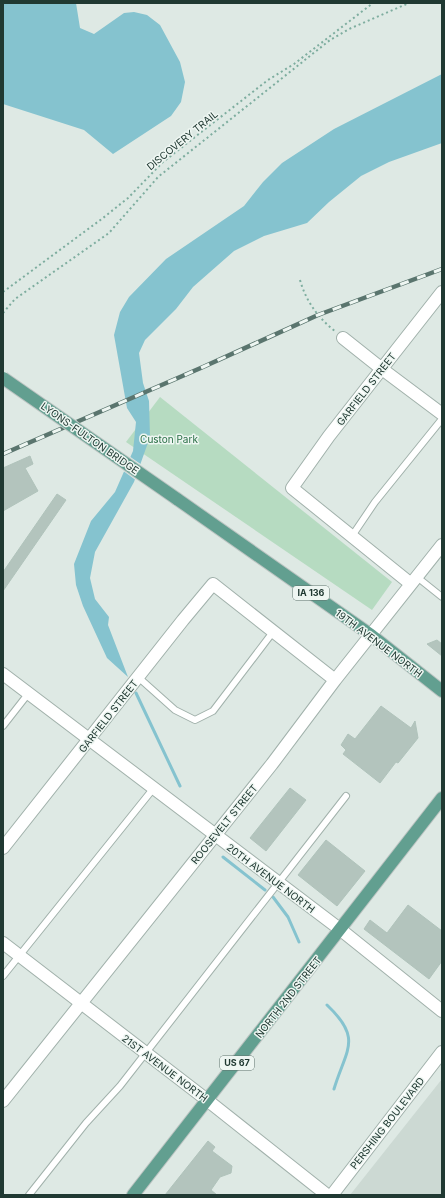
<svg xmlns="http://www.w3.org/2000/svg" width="445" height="1198" viewBox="0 0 445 1198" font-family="Inter,sans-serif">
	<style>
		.built { fill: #ccd9d3 }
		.green { fill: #b6dbc1 }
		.water { fill: #85c3cf }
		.pier { fill: #dee9e4 }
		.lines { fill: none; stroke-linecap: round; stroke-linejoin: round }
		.stream { stroke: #85c3cf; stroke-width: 3 }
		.building { fill: #b3c4bd; stroke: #b0c3bb }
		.lane-casing { stroke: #a1b1ab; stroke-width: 8 }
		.street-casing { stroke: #a1b1ab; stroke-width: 14 }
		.primary-casing { stroke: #bcc4c2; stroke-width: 14 }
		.path { stroke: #7ead9f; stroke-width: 2; stroke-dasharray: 2 3; stroke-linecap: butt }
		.lane { stroke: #fff; stroke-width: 6 }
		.street { stroke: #fff; stroke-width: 12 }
		.primary { stroke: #629f90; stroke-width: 12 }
		.rail-casing { stroke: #5a756e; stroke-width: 4.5 }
		.rail { stroke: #eef6f2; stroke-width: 3; stroke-dasharray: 9; stroke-linecap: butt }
		.primary-bridge-casing { stroke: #bcc4c2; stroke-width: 14; stroke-linecap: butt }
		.primary-bridge { stroke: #629f90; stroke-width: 12 }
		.labels { text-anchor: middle; stroke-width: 3; stroke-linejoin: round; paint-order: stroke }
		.shield { fill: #eef6f2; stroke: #5e726c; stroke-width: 1 }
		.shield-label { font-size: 9px; font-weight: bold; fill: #203932 }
		.street-label { font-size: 10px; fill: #203932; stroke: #eef6f2 }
		.park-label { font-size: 10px; fill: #2a6f46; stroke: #eef6f2 }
	</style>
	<rect width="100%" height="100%" fill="#dee9e4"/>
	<path class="built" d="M442,1079V1195H350Z"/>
	<path class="green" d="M160,397L392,582L372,610L126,442Z"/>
	<path class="water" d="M3,3H76L80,28L94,34L124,13L134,12L147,15L160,25L180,62L185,82L181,102L171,116L113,154L84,130L3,104Z
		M442,74V143L389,162L361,176L329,202L307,223L264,236L234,251L193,287L176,309L145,340L139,353L143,383L149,401L150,437L134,482L95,552L90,578L95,599L109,617L108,625L128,677L107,658L83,606L76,585L74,564L91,521L115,492L133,451L136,422L127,408L114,335L120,312L129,297L166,259L244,206L263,182L282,163L334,129Z"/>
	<path class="pier" d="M129,456L142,465L137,481L122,470Z"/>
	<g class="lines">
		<path class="stream" d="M136,693L180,786
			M223,857L265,890
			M273,897L288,917L299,942
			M327,1005C363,1039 346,1049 334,1089"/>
	</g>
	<path class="building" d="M30,456L33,464L25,468L38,491L3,511V468Z
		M57,494L66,500L3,591V572Z
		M437,640L442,644V656L427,644Z
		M381,706L411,728L415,721L418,738L398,763L396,762L380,783L343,754L346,750L341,745L348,734L355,739Z
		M290,788L306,800L266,851L250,838Z
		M326,840L365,871L337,906L298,875Z
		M408,905L442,931V961L429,979L364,929L370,920L387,933Z
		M208,1141L215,1147L212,1151L232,1166L231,1173L220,1177L211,1190L217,1195H165Z"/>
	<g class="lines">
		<g class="lane-casing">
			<path id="lane" d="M352,536L375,502L442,419
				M417,577L442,597
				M138,677L175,710L195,720L213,711L273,632
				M3,726L28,694
				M3,976L153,789
				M29,1195L86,1123L120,1086L346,796"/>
		</g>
		<g class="street-casing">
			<path id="street" d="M343,338L382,369L442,414
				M411,584L292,488L329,436L442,292
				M3,674L341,930L442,1011
				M3,848L183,620L213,584L335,680
				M3,943L207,1100L327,1195
				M3,1101L272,764L335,680L442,545
				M332,1195L442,1052"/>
		</g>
		<g class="primary-casing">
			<path id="primary" d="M177,499L371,635L442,691
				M133,1195L442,798"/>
		</g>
		<path class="path" d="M300,280C306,301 318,318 335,331
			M3,292L103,218L128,198L163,162L268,80L294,64L373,3
			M3,313L15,299L109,233L158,177L330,40L349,29L409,3"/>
		<use href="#lane" class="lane"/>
		<use href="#street" class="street"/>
		<use href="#primary" class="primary"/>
		<g class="rail-casing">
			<path id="rail" d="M3,454L203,367L318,315L442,269"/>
		</g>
		<use href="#rail" class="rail"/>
		<g class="primary-bridge-casing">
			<path id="primary-bridge" d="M3,378L177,499"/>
		</g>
		<use href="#primary-bridge" class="primary-bridge"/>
	</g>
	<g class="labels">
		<g class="shield">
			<rect x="293" y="586" width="36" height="14" rx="3"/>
			<rect x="220" y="1056" width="34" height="14" rx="3"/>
		</g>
		<g class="shield-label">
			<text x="311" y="596">IA 136</text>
			<text x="237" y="1066">US 67</text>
		</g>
		<g class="street-label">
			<text transform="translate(182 140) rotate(-39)" y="4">DISCOVERY TRAIL</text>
			<text transform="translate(366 389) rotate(-52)" y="4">GARFIELD STREET</text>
			<text transform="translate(90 438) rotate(35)" y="4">LYONS-FULTON BRIDGE</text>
			<text transform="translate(379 643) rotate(37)" y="4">19TH AVENUE NORTH</text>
			<text transform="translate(108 716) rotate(-52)" y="4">GARFIELD STREET</text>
			<text transform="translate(224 824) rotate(-51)" y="4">ROOSEVELT STREET</text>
			<text transform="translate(271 878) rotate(37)" y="4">20TH AVENUE NORTH</text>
			<text transform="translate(288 997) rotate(-52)" y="4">NORTH 2ND STREET</text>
			<text transform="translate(165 1068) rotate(37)" y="4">21ST AVENUE NORTH</text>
			<text transform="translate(387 1123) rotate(-52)" y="4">PERSHING BOULEVARD</text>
		</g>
		<g class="park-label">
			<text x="169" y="443">Custon Park</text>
		</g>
	</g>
	<rect width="445" height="1198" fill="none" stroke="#203932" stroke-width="8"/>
</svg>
